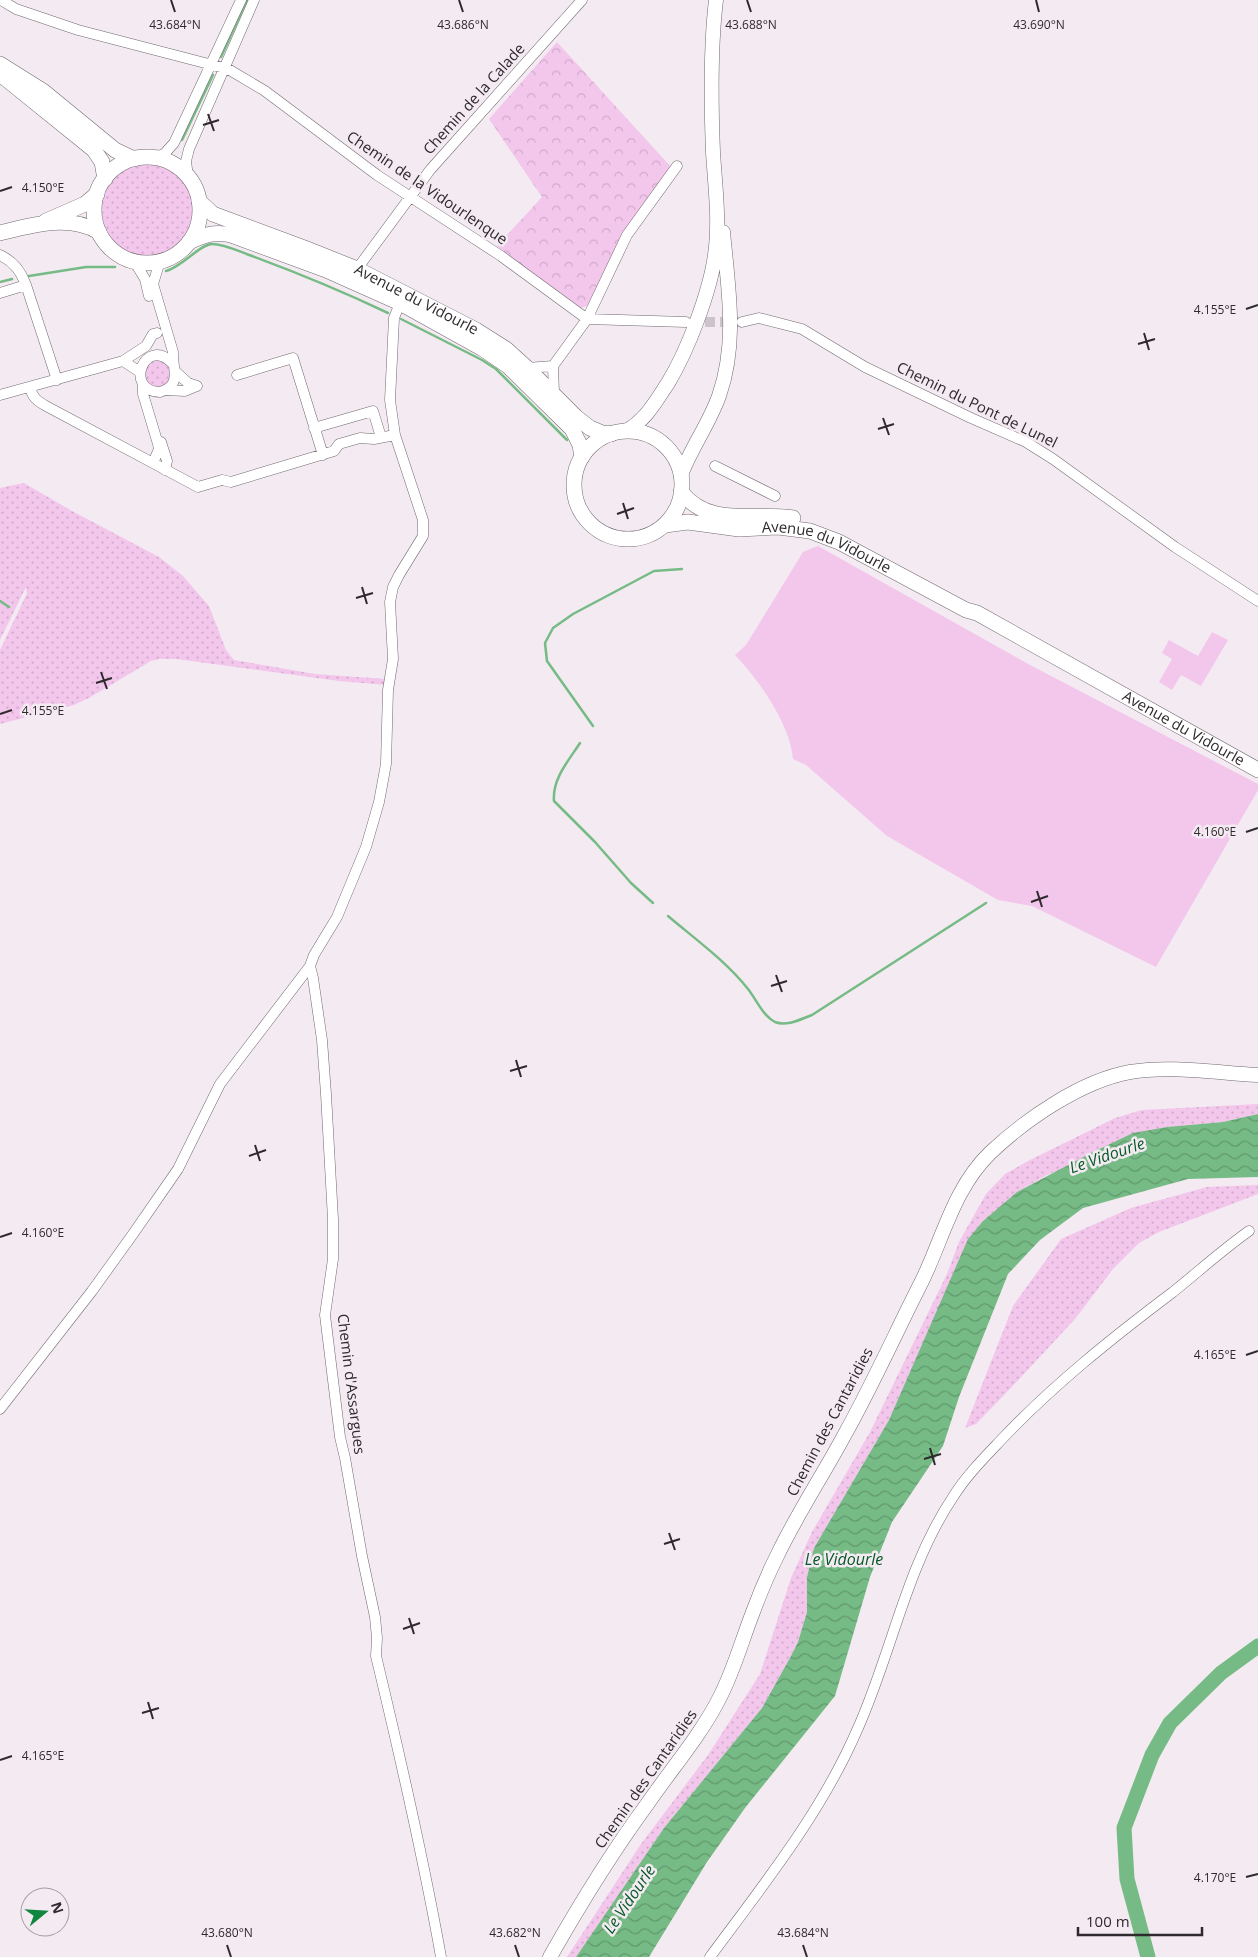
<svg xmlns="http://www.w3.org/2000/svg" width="1258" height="1957" viewBox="0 0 1258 1957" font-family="'Open Sans',sans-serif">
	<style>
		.grass { fill: url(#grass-dots) }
		.park { fill: url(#park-crowns) }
		.pitch { fill: #f3c6ec }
		.water { fill: url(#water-waves) }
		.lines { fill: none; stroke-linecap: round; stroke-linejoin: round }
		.stream { stroke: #76bb85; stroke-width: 2.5 }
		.river { stroke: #76bb85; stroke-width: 15 }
		.street-tunnel { stroke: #ccc4cb; stroke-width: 10; stroke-dasharray: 10 5; stroke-linecap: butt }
		.street-casing { stroke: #70696f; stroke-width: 11 }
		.secondary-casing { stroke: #70696f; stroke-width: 15 }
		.primary-casing { stroke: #70696f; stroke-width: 16 }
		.street { stroke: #fff; stroke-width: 10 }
		.secondary { stroke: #fff; stroke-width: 14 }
		.primary { stroke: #fff; stroke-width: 15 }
		.ticks { fill: none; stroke: #2e2a2d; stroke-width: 2 }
		.labels { text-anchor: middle; stroke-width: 5; stroke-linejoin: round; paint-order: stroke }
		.street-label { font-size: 15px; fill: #2e2a2d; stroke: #f4ebf2 }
		.water-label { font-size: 16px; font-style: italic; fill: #065927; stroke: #f4ebf2 }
		.ticks-label { font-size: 12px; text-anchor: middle; fill: #2e2a2d; stroke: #f4ebf2; stroke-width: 5; stroke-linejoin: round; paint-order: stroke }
	</style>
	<defs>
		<pattern id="grass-dots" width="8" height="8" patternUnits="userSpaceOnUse" patternTransform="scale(1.25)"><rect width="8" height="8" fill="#f3c6ec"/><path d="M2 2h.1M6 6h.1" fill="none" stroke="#d1aacb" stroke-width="1.8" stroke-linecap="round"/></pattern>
		<pattern id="park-crowns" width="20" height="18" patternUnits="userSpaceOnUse" patternTransform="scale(1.25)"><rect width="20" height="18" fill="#f3c6ec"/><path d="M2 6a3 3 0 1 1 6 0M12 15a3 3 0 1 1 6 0" fill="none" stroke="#d1aacb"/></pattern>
		<pattern id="water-waves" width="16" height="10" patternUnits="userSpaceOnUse" patternTransform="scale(1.25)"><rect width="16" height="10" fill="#76bb85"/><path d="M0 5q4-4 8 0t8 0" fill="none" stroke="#61986d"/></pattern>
	</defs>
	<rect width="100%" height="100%" fill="#f4ebf2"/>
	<path class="grass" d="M102 210a46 46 0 1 1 92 0a46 46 0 1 1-92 0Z
		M145 374a13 13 0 1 1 26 0a13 13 0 1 1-26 0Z
		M24,483L72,511L159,557L183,576L209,606L226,650L234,660L315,674L387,679L386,685L339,681L176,659H160L151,661L89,698L74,705L0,724V650L27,593L26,587L0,640V488Z
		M1258,1104V1114L1223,1122L1167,1127L1047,1175L1017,1192L983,1221L969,1239L889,1420L814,1548L807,1577V1612L798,1642L791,1656L762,1708L664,1828L576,1957H567L641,1844L708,1755L760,1674L791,1578L812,1532L870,1432L947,1274L959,1242L986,1194L1005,1174L1030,1160L1115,1118L1142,1110Z
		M1258,1185V1194L1159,1232L1139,1243L1113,1269L1075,1319L1008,1391L976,1424L965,1428L1013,1306L1061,1239L1131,1208L1207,1187Z"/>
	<path class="park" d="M557,42L672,168L589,305L579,309L497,246L542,197L489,119Z"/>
	<path class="pitch" d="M818,546L1030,665L1258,784V790L1156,967L1032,906L998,900L887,836L806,765L793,759C790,724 759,680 735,655L746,645L803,552Z
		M1212,632L1228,640L1201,686L1181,675L1172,690L1159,682L1172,659L1162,653L1169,640L1198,656Z"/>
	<path class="water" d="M1258,1114V1177L1188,1179L1083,1208L1040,1240L1008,1274L959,1397L943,1446L892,1522L870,1577L835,1696L745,1808L707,1862L649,1957H576L664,1828L762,1708L791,1656L798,1642L807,1612V1577L814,1548L889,1420L968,1239L983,1221L1017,1192L1089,1154L1133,1133L1167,1127L1223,1122Z"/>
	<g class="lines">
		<path class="stream" d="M221,57L247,0
			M182,140L213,75
			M166,271C182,267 200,244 212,244C225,244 240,252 252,256C298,273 344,292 388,313
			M29,276L86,267H115
			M0,282L12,279
			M401,319L482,360L496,369L567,440
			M0,601L9,607
			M593,726L547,661L545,643L553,628L573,614L654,571L682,569
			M580,743C569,760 552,779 554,801L595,842L631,883L653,903
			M668,916C695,939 726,961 748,989C756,999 763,1016 775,1022C787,1027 801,1019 812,1015L986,903"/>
		<path class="river" d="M1148,1957L1127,1879L1124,1828L1152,1755L1170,1723L1221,1673L1258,1646"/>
		<path class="street-tunnel" d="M690,322H742"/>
		<g class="street-casing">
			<path id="street" d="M1,0L16,9L78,30L228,69L265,91L377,175L501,256L587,319
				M156,158L165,153L174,143L241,0
				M188,177L186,161L189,149L254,0
				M0,255C14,262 20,270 26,285
				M134,261L145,279L149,296
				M160,261L153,284L173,352C172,369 183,385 160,392C123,391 145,335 172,363
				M357,269L430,170L582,0
				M0,293L26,285L57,380
				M587,319L686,322
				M742,322L759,318L802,329L865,367L971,418L1026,442L1053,459L1175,547L1258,601
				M123,361L140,372
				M527,368L553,366
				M176,372L188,383L197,386
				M237,375L293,358L323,455
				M143,384V394L158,444L159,449L153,463
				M30,387C32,397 37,401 46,406L198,487L222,480L231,482L334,451L339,444L360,438L374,439L395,435
				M166,390L185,391L197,386
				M554,394L553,366L587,319L627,235L677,166
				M0,395L123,361L146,346L153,334L157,333
				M314,428L373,411L381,437
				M161,442L167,461L165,470
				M715,466L775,496
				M310,966L313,978L322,1040L326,1094L333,1219V1259L325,1315L340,1437L345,1458L362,1556L375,1617L377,1638L376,1656C400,1756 423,1856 441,1957
				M0,1409L92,1291L133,1234L178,1169L220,1084L310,966L314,955L337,917L366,847L379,802L386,764L388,690L393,659L390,602L393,587L399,575L423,536V520L395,435L390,400L394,318L400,303
				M710,1957C764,1884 822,1812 858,1728C892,1652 906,1567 953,1497C966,1476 984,1458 1001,1440C1053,1385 1112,1338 1173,1292C1198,1272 1222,1250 1249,1231"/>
		</g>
		<g class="secondary-casing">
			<path id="secondary" d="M626,431C646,420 656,401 668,383C688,350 710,292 715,255C720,220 715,186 713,152C711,102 710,50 716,0
				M681,475C691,448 709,424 719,396C738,342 728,287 723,232
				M550,1957C580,1904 612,1852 648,1803C672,1768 701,1735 720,1697C734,1670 742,1640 753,1612C760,1593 768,1574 777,1556C797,1514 823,1475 845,1434C873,1384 896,1332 922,1281C943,1238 954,1188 990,1153C1026,1119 1081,1081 1130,1072C1170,1065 1218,1073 1258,1075"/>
		</g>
		<g class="primary-casing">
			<g id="primary">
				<path d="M0,64L43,91L115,150L134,159"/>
				<path d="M0,74L94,150L102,162L105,179"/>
				<circle cx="147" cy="210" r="53"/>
				<path id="s1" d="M199,201L213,214L307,249L357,269L476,330L506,349L527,368L576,417L590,428L602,433L611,434"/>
				<path d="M46,221L85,204L97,194"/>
				<path d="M0,233C32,225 69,214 99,232"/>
				<path d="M189,242C204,235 215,231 231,235L326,270L400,303L483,349L508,366L572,429L580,445L582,457"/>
				<circle cx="628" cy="485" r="54"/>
				<path d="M681,492C711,529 753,511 793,518"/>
				<path id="s2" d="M665,525L688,522L739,529L778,527L810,531L839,542L966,610L977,613L1258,770"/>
			</g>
		</g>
		<use href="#street" class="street"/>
		<use href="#secondary" class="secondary"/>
		<use href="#primary" class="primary"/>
	</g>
	<path class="ticks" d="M171,0L175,12M459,0L463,12M747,0L751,12M1036,0L1039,12M208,114L214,131M203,125L219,120M0,191L12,187M1246,309L1258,305M1144,333L1149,350M1138,344L1155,339M883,418L889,435M878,429L894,424M623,503L628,519M617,514L634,508M362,587L367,604M356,598L373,593M101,672L107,689M96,683L112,678M0,714L12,710M1246,832L1258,828M1037,891L1042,907M1031,902L1048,896M776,975L782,992M771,986L787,981M516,1060L521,1077M510,1071L527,1066M255,1145L260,1161M249,1156L266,1150M0,1237L12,1233M1246,1355L1258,1351M930,1448L935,1465M924,1459L941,1454M669,1533L675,1550M664,1544L680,1539M409,1618L414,1634M403,1629L420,1623M148,1702L153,1719M142,1713L159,1708M0,1760L12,1756M1246,1877L1258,1874M227,1945L231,1957M515,1945L519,1957M803,1945L807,1957"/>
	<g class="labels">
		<g class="street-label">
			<text transform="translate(474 99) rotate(-48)" y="5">Chemin de la Calade</text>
			<text transform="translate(427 188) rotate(34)" y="5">Chemin de la Vidourlenque</text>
			<text dy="5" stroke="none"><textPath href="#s1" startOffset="240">Avenue du Vidourle</textPath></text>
			<text transform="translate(977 405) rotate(26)" y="5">Chemin du Pont de Lunel</text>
			<text dy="5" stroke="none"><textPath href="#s2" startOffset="166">Avenue du Vidourle</textPath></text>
			<text dy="5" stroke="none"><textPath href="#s2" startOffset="569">Avenue du Vidourle</textPath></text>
			<text transform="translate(351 1384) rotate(83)" y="5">Chemin d'Assargues</text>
			<text transform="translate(830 1422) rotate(-62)" y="5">Chemin des Cantaridies</text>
			<text transform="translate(646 1779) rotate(-55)" y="5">Chemin des Cantaridies</text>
		</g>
		<g class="water-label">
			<text transform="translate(1107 1155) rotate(-19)" y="6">Le Vidourle</text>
			<text x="844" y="1565">Le Vidourle</text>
			<text transform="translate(629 1899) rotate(-56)" y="6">Le Vidourle</text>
		</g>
	</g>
	<g class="ticks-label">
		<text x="175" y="29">43.684°N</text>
		<text x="463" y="29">43.686°N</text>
		<text x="751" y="29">43.688°N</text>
		<text x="1039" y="29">43.690°N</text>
		<text x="43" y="192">4.150°E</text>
		<text x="1215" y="314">4.155°E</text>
		<text x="43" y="715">4.155°E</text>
		<text x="1215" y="836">4.160°E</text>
		<text x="43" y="1237">4.160°E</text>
		<text x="1215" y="1359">4.165°E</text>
		<text x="43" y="1760">4.165°E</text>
		<text x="1215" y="1882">4.170°E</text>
		<text x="227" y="1937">43.680°N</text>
		<text x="515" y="1937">43.682°N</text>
		<text x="803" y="1937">43.684°N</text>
	</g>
	<g transform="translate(45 1912) rotate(72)"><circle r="24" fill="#f4ebf2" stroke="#a59ea3"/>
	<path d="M0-4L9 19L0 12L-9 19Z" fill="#11863f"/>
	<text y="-8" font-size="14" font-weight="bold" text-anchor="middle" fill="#2e2a2d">N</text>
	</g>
	<path d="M1078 1927v8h124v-8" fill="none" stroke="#2e2a2d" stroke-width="2.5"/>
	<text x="1086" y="1927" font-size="15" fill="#2e2a2d" stroke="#f4ebf2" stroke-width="4" paint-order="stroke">100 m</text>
</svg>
